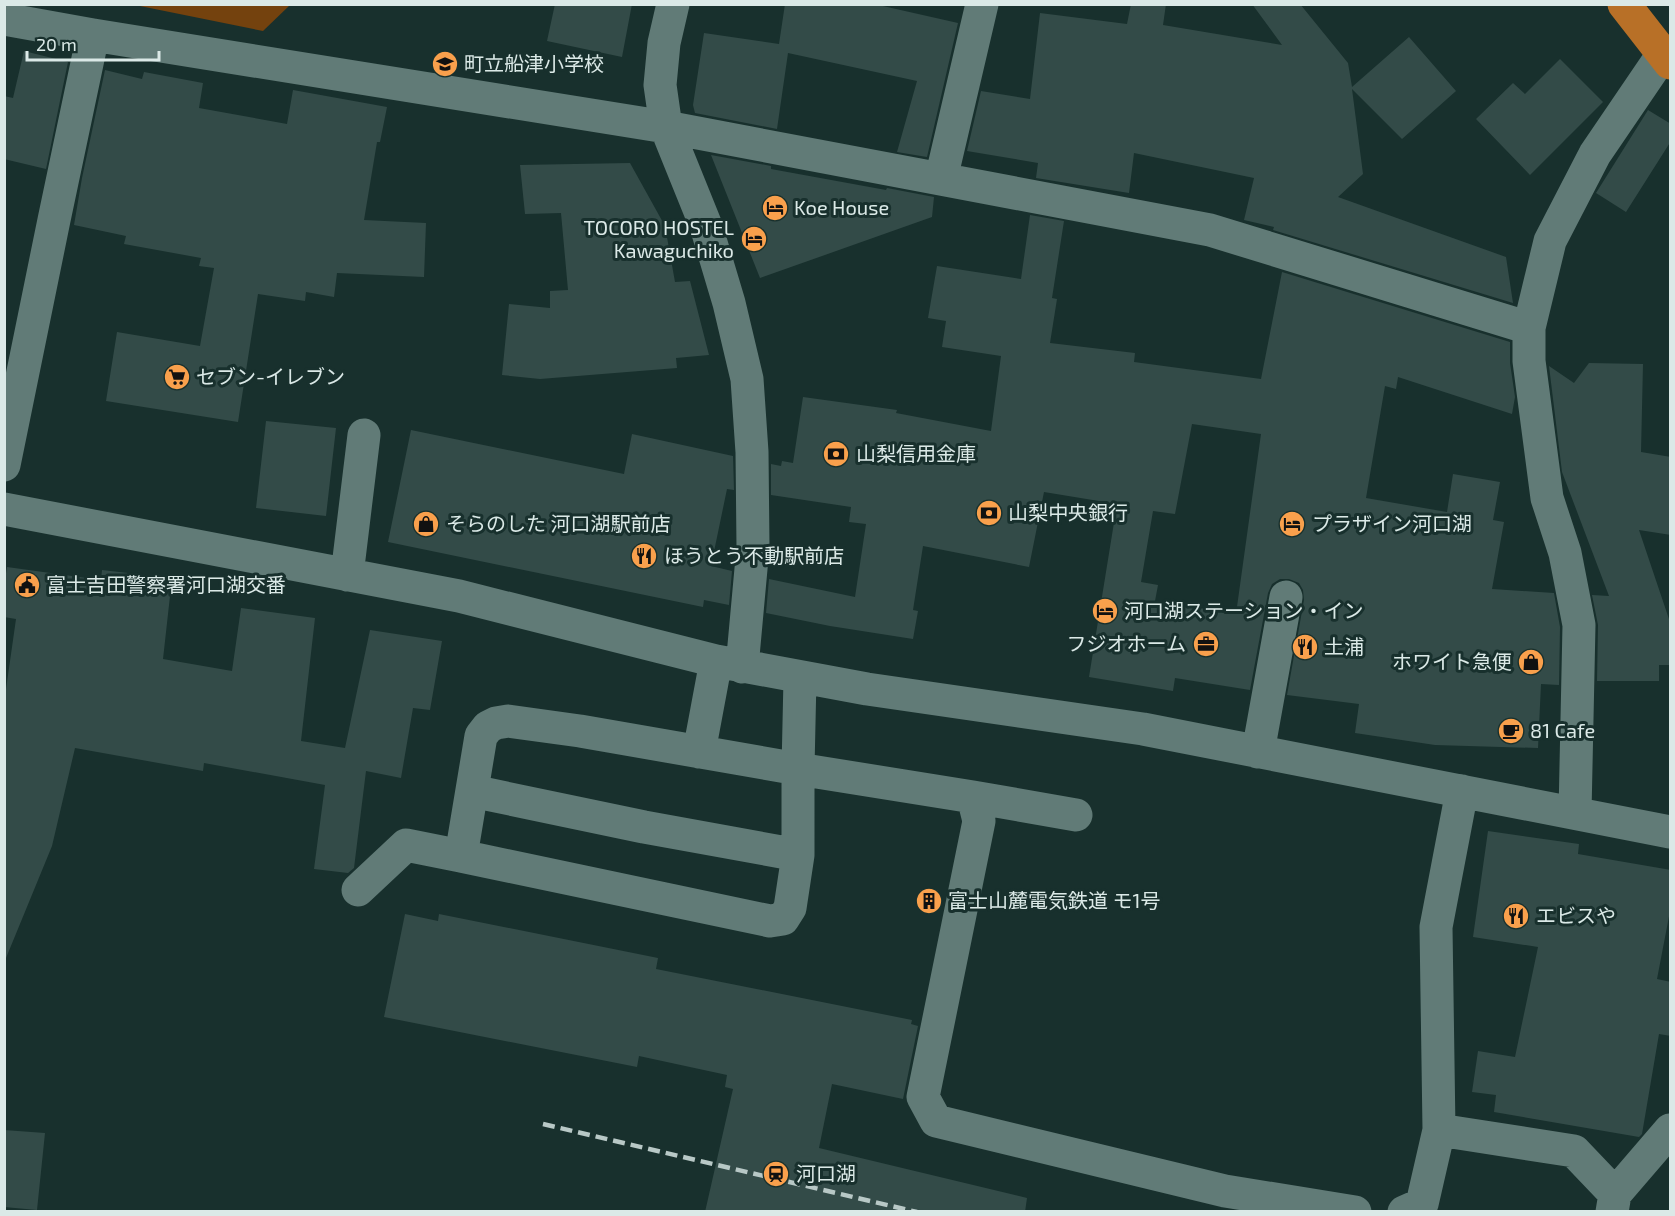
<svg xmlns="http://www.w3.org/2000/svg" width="1675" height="1216" viewBox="0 0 1675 1216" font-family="'Exo 2','Noto Sans JP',sans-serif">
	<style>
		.green { fill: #74420e }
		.building { fill: #334b48; fill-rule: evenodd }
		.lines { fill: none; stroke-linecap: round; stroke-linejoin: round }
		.minor { stroke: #617b77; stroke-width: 33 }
		.highway { stroke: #b87027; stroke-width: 33 }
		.rail { stroke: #b8c8c6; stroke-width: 4.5; stroke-dasharray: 12 6; stroke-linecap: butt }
		.labels { text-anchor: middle; stroke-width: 6; stroke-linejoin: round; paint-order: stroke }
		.poi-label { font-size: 20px; fill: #dbe9e7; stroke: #18302d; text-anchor: start }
	</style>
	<rect width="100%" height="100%" fill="#18302d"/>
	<path class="green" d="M135,5H290L263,31Z"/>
	<path class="building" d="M555,4H632L622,57L547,41Z
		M785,4H874L958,23L927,157L897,152L917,81L788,53L777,129L695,113L693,105L704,33L779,44Z
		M1131,4H1166L1163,25L1282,45L1252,4H1300L1348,63L1352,87L1409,37L1456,91L1402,139L1352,89L1363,174L1338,197L1506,257L1513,303L1273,230L1274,227L1244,220L1254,178L1134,153L1129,193L1036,178L1038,163L967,151L981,91L1030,99L1040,13L1127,24Z
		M24,51L68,62L46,169L4,159V96L13,98Z
		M1560,59L1603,102L1530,175L1476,119L1513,83L1525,94Z
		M105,70L142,79L144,72L203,83L199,108L287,124L293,90L387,107L380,142H377L364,220L426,223L424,277L337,273L334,297L306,292L305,301L258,294L238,422L106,401L117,332L200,346L214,268L199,266L201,258L124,244L126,236L74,225L82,178Z
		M1648,110L1671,124V141L1626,212L1596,193Z
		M711,155L771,166V169L886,190L887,188L934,197L932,217L760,278Z
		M630,163L665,226L675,282L690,281L709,355L676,358L677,368L540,379L502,375L509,304L550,308V291L568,290L561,213L525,214L520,165Z
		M1030,215L1064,221L1052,298L1057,299L1050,343L1135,353L1134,362L1261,379L1282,272L1510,342V363L1515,397L1512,414L1398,377L1396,389L1385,386L1366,498L1447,512L1453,474L1500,482L1493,520L1504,522L1492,589L1554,593L1560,627L1559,685L1541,684L1538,748L1435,745L1355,733L1359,704L1287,695L1304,600L1303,590L1299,583L1289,579H1280L1272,584L1268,593L1250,690L1175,678L1173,691L1089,677L1117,504L1044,492L1029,567L923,546L913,610L918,611L913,639L830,626L766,613L769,579L855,597L866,524L849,522L851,507L771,495V464L781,466L782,461L793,463L803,397L897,410L896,413L991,431L1001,356L942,347L946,321L928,318L937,266L1021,279ZM1192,424L1261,434L1236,614L1155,601L1158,585L1141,582L1153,511L1175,514Z
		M1589,363L1643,364L1641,452L1671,457V535L1639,530L1671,625V665H1659V681H1597L1598,625L1592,595L1609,596L1562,472L1549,366L1574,383Z
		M266,421L336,428L326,516L256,508Z
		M411,430L624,474L632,434L733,456L734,490L727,489L711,566L732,571L729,605L704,600L703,607L388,542Z
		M7,567L101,580L102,570L172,578L163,659L232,671L241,608L315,618L301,741L345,748L370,630L442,641L430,710L413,708L401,778L366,771L354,868L348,873L314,869L325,785L204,763L203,771L75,748L52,846L6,958H4V703L16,619L4,617V586Z
		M1488,831L1579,844L1578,854L1671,870V906L1657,979L1671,982V1036L1659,1034L1642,1134L1639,1137L1494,1112L1496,1095L1472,1092L1478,1051L1515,1057L1538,947L1473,937Z
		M405,914L438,921L439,914L658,958L656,969L912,1020L911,1024L918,1026L903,1099L832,1084L819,1148L1027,1198L1025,1212H705L733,1089L725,1087L727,1075L639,1056L637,1067L384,1017Z
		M4,1130L45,1133L37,1210L4,1207Z"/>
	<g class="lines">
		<path class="minor" d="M673,4L664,43L660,85L666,127L706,226L729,303L747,379L752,452L753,547L742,667
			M4,19L93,35L666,127L1210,230L1529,328L1550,241L1595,154L1663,54
			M941,179L982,4
			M1529,328V361L1547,498L1565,553L1579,625L1575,813
			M4,465L54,220L93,35
			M4,509L459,596L716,661L867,689L1143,729L1670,832
			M347,575L364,435
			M800,678L798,769V855L790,908L783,919L770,921L461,856L481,736L488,727L496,723L508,721L580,731L798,769L973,797L1076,815
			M699,752L716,661
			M1258,752L1286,597
			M472,791L644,827L798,855
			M1462,791L1436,927L1439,1130L1574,1151L1615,1194
			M973,797L979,821L923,1097L936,1121L1225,1191L1355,1212
			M358,890L406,845L461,856
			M1404,1212L1422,1204L1439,1130
			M1612,1212L1615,1194L1670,1130"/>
		<path class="highway" d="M1624,4L1670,63"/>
		<path class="rail" d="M543,1124L917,1212"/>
	</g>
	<defs>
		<g id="school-disc" transform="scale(1.35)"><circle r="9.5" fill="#f9a04c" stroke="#18302d"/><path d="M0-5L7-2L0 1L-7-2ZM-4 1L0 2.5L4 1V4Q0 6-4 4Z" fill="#111"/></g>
		<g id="hotel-disc" transform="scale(1.35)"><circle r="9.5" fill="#f9a04c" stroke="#18302d"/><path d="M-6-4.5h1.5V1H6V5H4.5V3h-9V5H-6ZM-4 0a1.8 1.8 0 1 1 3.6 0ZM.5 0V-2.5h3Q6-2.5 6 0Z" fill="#111"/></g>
		<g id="supermarket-disc" transform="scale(1.35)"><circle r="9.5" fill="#f9a04c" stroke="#18302d"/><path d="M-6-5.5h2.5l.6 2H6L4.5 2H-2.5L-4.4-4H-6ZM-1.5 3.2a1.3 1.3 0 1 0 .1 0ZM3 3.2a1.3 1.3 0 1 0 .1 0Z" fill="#111"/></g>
		<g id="bank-disc" transform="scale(1.35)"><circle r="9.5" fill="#f9a04c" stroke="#18302d"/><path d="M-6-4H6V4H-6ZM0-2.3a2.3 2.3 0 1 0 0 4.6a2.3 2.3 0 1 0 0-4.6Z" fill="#111"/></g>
		<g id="shop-disc" transform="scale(1.35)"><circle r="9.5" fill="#f9a04c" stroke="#18302d"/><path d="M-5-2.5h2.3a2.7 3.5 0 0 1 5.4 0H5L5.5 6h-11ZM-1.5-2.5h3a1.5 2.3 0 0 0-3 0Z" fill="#111"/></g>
		<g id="restaurant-disc" transform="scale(1.35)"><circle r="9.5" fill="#f9a04c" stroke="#18302d"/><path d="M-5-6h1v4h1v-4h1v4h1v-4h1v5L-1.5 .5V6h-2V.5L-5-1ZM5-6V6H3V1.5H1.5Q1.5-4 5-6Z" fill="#111"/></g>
		<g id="civic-disc" transform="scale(1.35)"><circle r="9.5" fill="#f9a04c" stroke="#18302d"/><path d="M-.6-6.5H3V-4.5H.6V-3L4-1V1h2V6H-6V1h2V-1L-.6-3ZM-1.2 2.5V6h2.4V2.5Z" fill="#111"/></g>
		<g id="office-disc" transform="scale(1.35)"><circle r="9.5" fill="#f9a04c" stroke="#18302d"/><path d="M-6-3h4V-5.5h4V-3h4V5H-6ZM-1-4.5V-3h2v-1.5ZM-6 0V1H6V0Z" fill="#111"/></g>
		<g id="cafe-disc" transform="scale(1.35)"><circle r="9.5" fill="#f9a04c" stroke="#18302d"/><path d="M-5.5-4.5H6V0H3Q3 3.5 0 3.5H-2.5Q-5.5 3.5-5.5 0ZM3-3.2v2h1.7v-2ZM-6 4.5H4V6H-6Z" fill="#111"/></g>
		<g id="building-disc" transform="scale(1.35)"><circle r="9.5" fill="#f9a04c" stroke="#18302d"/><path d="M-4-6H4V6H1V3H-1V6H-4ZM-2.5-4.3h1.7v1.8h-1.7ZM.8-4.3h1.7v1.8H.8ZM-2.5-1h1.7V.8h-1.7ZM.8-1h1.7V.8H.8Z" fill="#111"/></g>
		<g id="station-disc" transform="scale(1.35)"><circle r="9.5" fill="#f9a04c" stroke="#18302d"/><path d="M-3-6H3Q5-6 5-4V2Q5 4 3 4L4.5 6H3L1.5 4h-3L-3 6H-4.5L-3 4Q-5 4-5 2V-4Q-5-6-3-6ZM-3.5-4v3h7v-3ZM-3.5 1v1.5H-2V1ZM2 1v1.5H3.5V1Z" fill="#111"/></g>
	</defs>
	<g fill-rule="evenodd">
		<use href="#school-disc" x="445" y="64"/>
		<use href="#hotel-disc" x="775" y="208"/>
		<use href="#hotel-disc" x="754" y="239"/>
		<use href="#supermarket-disc" x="177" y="377"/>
		<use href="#bank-disc" x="836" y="454"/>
		<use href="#bank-disc" x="989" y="513"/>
		<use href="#shop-disc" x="426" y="524"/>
		<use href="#hotel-disc" x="1292" y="524"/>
		<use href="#restaurant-disc" x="644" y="556"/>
		<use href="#civic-disc" x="27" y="585"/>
		<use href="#hotel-disc" x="1105" y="611"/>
		<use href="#office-disc" x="1206" y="644"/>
		<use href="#restaurant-disc" x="1305" y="647"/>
		<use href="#shop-disc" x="1531" y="662"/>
		<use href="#cafe-disc" x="1511" y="731"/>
		<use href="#building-disc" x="929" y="901"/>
		<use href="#restaurant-disc" x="1516" y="916"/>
		<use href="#station-disc" x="776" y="1174"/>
	</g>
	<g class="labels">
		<g class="poi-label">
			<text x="464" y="71">町立船津小学校</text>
			<text x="794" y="215">Koe House</text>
			<text x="734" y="235" text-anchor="end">TOCORO HOSTEL<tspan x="734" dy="23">Kawaguchiko</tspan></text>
			<text x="196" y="384">セブン-イレブン</text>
			<text x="856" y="461">山梨信用金庫</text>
			<text x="1008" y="520">山梨中央銀行</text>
			<text x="446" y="531">そらのした 河口湖駅前店</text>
			<text x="1312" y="531">プラザイン河口湖</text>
			<text x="664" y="563">ほうとう不動駅前店</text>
			<text x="46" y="592">富士吉田警察署河口湖交番</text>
			<text x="1124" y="618">河口湖ステーション・イン</text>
			<text x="1186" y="651" text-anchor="end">フジオホーム</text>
			<text x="1324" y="654">土浦</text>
			<text x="1512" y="669" text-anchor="end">ホワイト急便</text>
			<text x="1530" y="738">81 Cafe</text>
			<text x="948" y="908">富士山麓電気鉄道 モ1号</text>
			<text x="1536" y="923">エビスや</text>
			<text x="796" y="1181">河口湖</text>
		</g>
	</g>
	<rect width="1675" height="1216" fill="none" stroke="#dbe9e7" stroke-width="12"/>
	<path d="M27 51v9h132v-9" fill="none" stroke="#dbe9e7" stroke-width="3"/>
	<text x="36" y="51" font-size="18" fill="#dbe9e7" stroke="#18302d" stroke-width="4.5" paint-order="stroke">20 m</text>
</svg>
